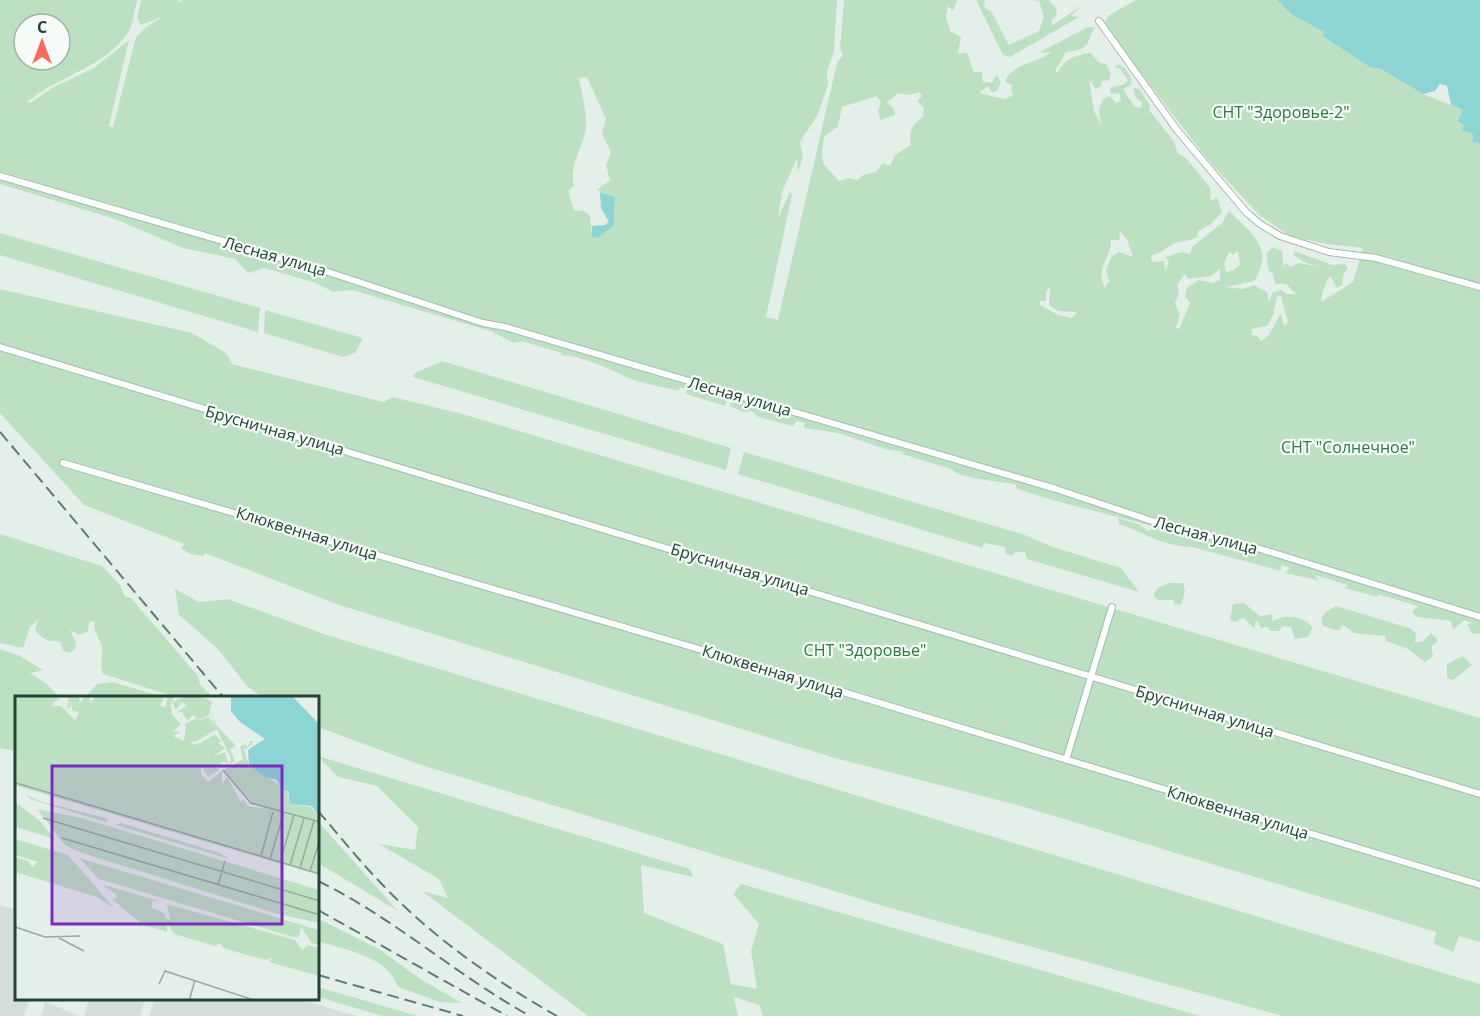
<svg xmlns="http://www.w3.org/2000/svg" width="1480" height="1016" viewBox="0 0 1480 1016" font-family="'Open Sans',sans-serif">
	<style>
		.built { fill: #d3dfd8 }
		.green { fill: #bee0c2; fill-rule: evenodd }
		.water { fill: #8dd4d4 }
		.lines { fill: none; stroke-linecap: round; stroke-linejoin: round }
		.street-casing { stroke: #a7b8af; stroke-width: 8 }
		.street { stroke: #fff; stroke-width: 6 }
		.rail { stroke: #5e7d70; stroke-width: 2; stroke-dasharray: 12 6; stroke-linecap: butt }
		.labels { text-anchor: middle; stroke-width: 4.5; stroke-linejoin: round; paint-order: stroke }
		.park-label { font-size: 16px; fill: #2c7a3e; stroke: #f6fbf8 }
		.street-label { font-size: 16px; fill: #234235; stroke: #f6fbf8 }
		.inset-road { fill: none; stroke: #97aaa1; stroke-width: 1.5 }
		.view { fill: #7b2cbf; fill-opacity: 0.15; stroke: #7b2cbf; stroke-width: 3 }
		.inset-edge { fill: none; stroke: #234235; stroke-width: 3 }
	</style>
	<rect width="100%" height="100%" fill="#e5efe9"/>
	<path class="built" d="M0,905L16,910V1000H30L24,1016H0Z
		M89,1000H145L140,1016H84Z
		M154,1000H302L357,1016H149Z
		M45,1002L80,1016H41Z"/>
	<path class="green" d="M0,0H138C133,10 135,21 129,31C106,68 59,75 27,102L30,103L52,88L94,68L129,40L109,126L113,127L136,37L146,27L162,17L141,25L137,18L141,0H180L177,4L183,0H837L834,51L827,72L828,85L818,114L800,142L803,156L798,173L797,158L782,192L778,218L790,192L792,195L766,317L778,320L837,63L843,55L840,49L844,0H957L953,11L948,6L946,17L950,31L961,37L958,53H967L974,72H982L983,82L991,83L997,75L1001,82L997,91L992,92L988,86L979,93L1004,99L1014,95L1011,92L1012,85L1005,82C1011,63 1038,64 1051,52L1038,53L1088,27H1095C1085,45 1092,49 1066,52L1055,71L1057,73C1065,59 1075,55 1091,53L1099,63L1106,64L1111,74L1109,80L1102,81L1101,86L1096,89L1089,79L1094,111L1101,125L1099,109L1103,99L1110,96L1116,103L1121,101L1120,94L1110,93V88L1125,84L1128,80L1120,69L1115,67L1118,64L1125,68L1132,79L1131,85L1123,89L1134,106L1141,108L1142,102L1136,98L1133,88L1139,89L1150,105L1149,110L1173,140L1178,153L1187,159L1210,188L1211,201L1217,197L1222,212L1211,224L1198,231L1197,237C1189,242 1181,240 1173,244C1165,248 1161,253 1151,256L1152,262L1164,261L1165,270L1169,263L1166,257L1181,252L1190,254L1192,247L1222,223L1229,211C1250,232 1276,249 1254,281L1226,287L1243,289L1254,285L1267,292L1269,302L1273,292L1281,290L1287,294H1296L1286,284H1275L1273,274L1268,270L1267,253L1273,247L1282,251L1284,268L1286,263L1291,267L1298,263L1323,267L1306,263L1293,255L1295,251L1332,265L1345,264L1348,269L1343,275L1342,285L1337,288L1330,276C1324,284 1322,295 1321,302L1353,282L1363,248L1326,244L1290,236L1259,215L1208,160L1113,37L1105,23L1108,16L1136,0H1277L1292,15L1324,32L1323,37L1371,68H1379L1423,94L1463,110L1464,125L1473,134L1472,142L1480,144V634L1472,633L1467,624L1473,623L1464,620L1453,630L1451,621L1417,617L1412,612L1418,606L1377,594L1378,597L1344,588L1348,585L1315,575L1318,580L1285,573L1290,568L1281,565V571L1192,547C1162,546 1145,533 1119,524L1118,518L1138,524L1148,531L1155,527C1106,513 1065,505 1017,489L1016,485C999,480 962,480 951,469L902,454L903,452L885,449L838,433L804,428L805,423L797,421L793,426L758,417L752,411L743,412L730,406L731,402L727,401L725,406L686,394L687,389L680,387L679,391C662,386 640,384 624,376C603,366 584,357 561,355L562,353L522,341L514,343L493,332L352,290L333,292L316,283L264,268L248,273L235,259L183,248L115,219L0,184ZM24,24H60V60H24ZM587,77L606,119L602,134L611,152L606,165L610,180L597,190L615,198L614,225L592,235L590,216L584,211L574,210L568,191L574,186C568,164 584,149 586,126C586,109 582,94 579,78ZM920,92L922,96L917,101L924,108L923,117C911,125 909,131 911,145L895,155L890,166L883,163L876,172L863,175L857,180L848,178L839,181L823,163L822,151L824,137L838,126L842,107L877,96L881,103L878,110L880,120L895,115L894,109L887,102L898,93L908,95ZM1119,230L1127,240L1133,257L1119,252L1111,257L1106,271L1109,281L1105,288C1094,270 1112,256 1111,240H1120ZM1238,251L1240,264L1234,270L1226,272L1224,263L1229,252L1233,255ZM1220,269V280L1213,283L1198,280L1187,288L1185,297L1190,303L1179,329L1176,328L1180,314L1175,303L1179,294L1177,285L1185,274L1188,279L1211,276ZM1050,287L1049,305L1058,311L1077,312L1072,318L1058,315L1040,305V301H1046V292ZM1281,296L1288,323L1284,326L1281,313L1269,335L1261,341L1257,335L1253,336L1251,329L1267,326L1273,315L1277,297Z
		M976,0H985L984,7L991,11L1009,45L1039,31L1044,17L1039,1L1031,0H1049L1056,8L1057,15L1051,21L1053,25L1081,6L1071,16L1079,17L1010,57L1003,55Z
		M0,233L260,308L258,332L0,255Z
		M0,289L192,333L226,353L232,364L384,402L392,397L459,413L1480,718V942L1459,936L1453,952L1434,944L1436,932L1021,806L835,758L336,604L205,553L203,556L190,554L181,548L184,544L84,505L0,413Z
		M265,310L363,338L355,353L343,357L264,333Z
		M442,361L731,448L726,470L413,377L415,373Z
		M744,452L1025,535L1053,547L1121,568L1139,592L1027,559L1025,552H1015L1012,556L1006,554L1005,547L984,543L982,548L738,474Z
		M0,534L102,566L120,585L125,597L131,598L198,676L200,684L213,698H218H179L103,674C98,663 105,654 101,644C98,635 94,632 94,621L89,622L88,631L80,635L70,630L76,643L75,649L70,653L63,651L60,641C49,642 42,640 35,630L38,619L30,627L23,648L0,643Z
		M1169,583H1183L1185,592L1181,605L1175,604L1173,600H1158L1153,595L1158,588Z
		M175,589L199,602L228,599L327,635L1480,984V1016H1283L883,906L418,764L318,727V698H264L247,686L218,649L179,615Z
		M1244,603L1260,616L1273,614L1272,621C1288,614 1300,615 1313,627L1308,637L1295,639L1291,627L1282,626L1279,631H1270L1268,627L1261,628L1257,620L1254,628L1243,617L1236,622L1230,620L1233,604Z
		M1336,606L1409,628L1416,633L1415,642H1422L1431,633L1438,640L1431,647L1433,656L1425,662L1408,649L1386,641L1385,636L1354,633L1343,625L1339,631L1323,626L1321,618L1327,611Z
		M0,649L20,656L43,670L30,673L47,684L60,698H16V751L0,748Z
		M1463,656L1472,665L1453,680L1447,678V664Z
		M112,682L167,698H85L97,684Z
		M318,756L690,869L693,877L641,865L644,913L723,944L731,984L757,989L751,951L759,924L733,894L741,884L1200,1016H763L759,1005L734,997L738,1016H588L422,891L448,898L439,879L379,844L415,850L418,827L377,786L338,777Z
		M318,821L322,826L398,911L318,863Z
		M321,920L379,949L422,980L462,1003L440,1002L398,987C388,956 345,950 318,941V921Z
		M318,987L418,1016H383L318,997Z"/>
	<path class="water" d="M1277,0H1480V144L1472,142L1473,134L1462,130L1464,125L1458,121L1463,110L1451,105L1447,86L1440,84L1435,91L1423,94L1379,68H1371L1322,36L1324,32L1292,15Z
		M600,192L615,197L614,225L598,238L592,236V226L605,225L609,222L601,208Z"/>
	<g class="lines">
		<g class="street-casing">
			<path id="street" d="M1099,21L1177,130L1246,212L1260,224L1280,236L1329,252L1376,258L1480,287
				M0,176L322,270L483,323L505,327L1056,489L1152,521L1254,547L1480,617
				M0,347L1480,794
				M63,463L784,674L1480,885
				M1066,760L1112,607"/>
		</g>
		<use href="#street" class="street"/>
		<path class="rail" d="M0,432L224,698
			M318,811C338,834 357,858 378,880C428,934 493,980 557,1016
			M318,881C394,918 456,975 530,1016
			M318,910L507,1016
			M318,975L463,1016"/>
	</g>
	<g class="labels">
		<g class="park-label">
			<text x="1281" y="118">СНТ "Здоровье-2"</text>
			<text x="1348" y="453">СНТ "Солнечное"</text>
			<text x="865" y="656">СНТ "Здоровье"</text>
		</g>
		<g class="street-label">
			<text transform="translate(275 256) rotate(16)" y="6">Лесная улица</text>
			<text transform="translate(740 396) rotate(16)" y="6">Лесная улица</text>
			<text transform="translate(275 430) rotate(16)" y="6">Брусничная улица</text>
			<text transform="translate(307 533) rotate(17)" y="6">Клюквенная улица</text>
			<text transform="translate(1206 535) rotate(15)" y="6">Лесная улица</text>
			<text transform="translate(740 569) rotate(17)" y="6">Брусничная улица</text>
			<text transform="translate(773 671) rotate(17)" y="6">Клюквенная улица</text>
			<text transform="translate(1205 711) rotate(17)" y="6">Брусничная улица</text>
			<text transform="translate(1238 812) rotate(17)" y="6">Клюквенная улица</text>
		</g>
	</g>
	<g transform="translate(15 696)">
		<rect width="304" height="304" fill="#e5efe9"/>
		<path d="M0,0H43L44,5L41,4L37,10H46L60,24L64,17L57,14L56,5L55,11L52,13L54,0H65L64,8L70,0H75L74,7L80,2L76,0H150L145,10L150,11L153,0H165L158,2V6L171,0H187L197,6L194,19L179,26L193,21L197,26L195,21L202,33L187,41L201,35L179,46L176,45L178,49L187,46L202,37L200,39L207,45L203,47L210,52L199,60L210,56L213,67L208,66L201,72L205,73L193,81L186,69V78L193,86L207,75V88L212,81L226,106L228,103L233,110L246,112V115L249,109L238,107L209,74L228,63L225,51L229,48L233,51L235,45H239L231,54L228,51L234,69L272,94L275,108L296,111L304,122V179L2,90ZM155,3L161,14L167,6L172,10L162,16H167L172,25L178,19L182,22L170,28L163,18L171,30L169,45L158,40L166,36L158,35L166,29L157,18ZM195,14L202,30L221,50L215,53L220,65L212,70L216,66L215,60L201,31ZM12,99L25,105L94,123L90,126L77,122L15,103ZM0,106L24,124L40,143L0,131ZM22,113L67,122L304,194V227L263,218L67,157L50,149ZM106,127L205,157L214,163L101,129ZM0,143L53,159L99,212L82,201L0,176V161L13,165L17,171L23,166L0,159ZM64,162L304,234V249L297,247L286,231L284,241H278L84,183ZM86,188L144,205H137V212L149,217L151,223L155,224L152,208L280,244L287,254L293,249L304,252V280L254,266L258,261L250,264L208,252L205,247L200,250L159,238L152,226V236L129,229L103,209L106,210L96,202L101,203L102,199Z" fill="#bee0c2" fill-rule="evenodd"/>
		<path d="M216,0H277L304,28V121L297,110L275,108L273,95L266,93L262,84L250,81L234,69L233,54L250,43L225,26L216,15Z" fill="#8dd4d4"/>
		<path class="inset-road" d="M208,74L236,107L305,126M1,87L305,178M28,122L305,205M47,142L305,219M246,160L258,116M255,163L269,116M265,166L279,119M275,169L289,122M285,172L299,125M295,175L305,143M203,189L210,165M0,231L30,241L65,240M44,242L69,255M144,288L150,275L242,305M174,305L180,284"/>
		<path class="view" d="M37,70H267V228H37Z"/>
		<rect width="304" height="304" class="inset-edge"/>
	</g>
	<g transform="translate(42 42)"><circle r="28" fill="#f6fbf8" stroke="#a2b1aa" stroke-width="1.5"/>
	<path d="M0-4.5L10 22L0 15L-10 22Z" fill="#f56b5d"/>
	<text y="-9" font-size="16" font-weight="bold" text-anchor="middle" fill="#234235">С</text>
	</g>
</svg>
